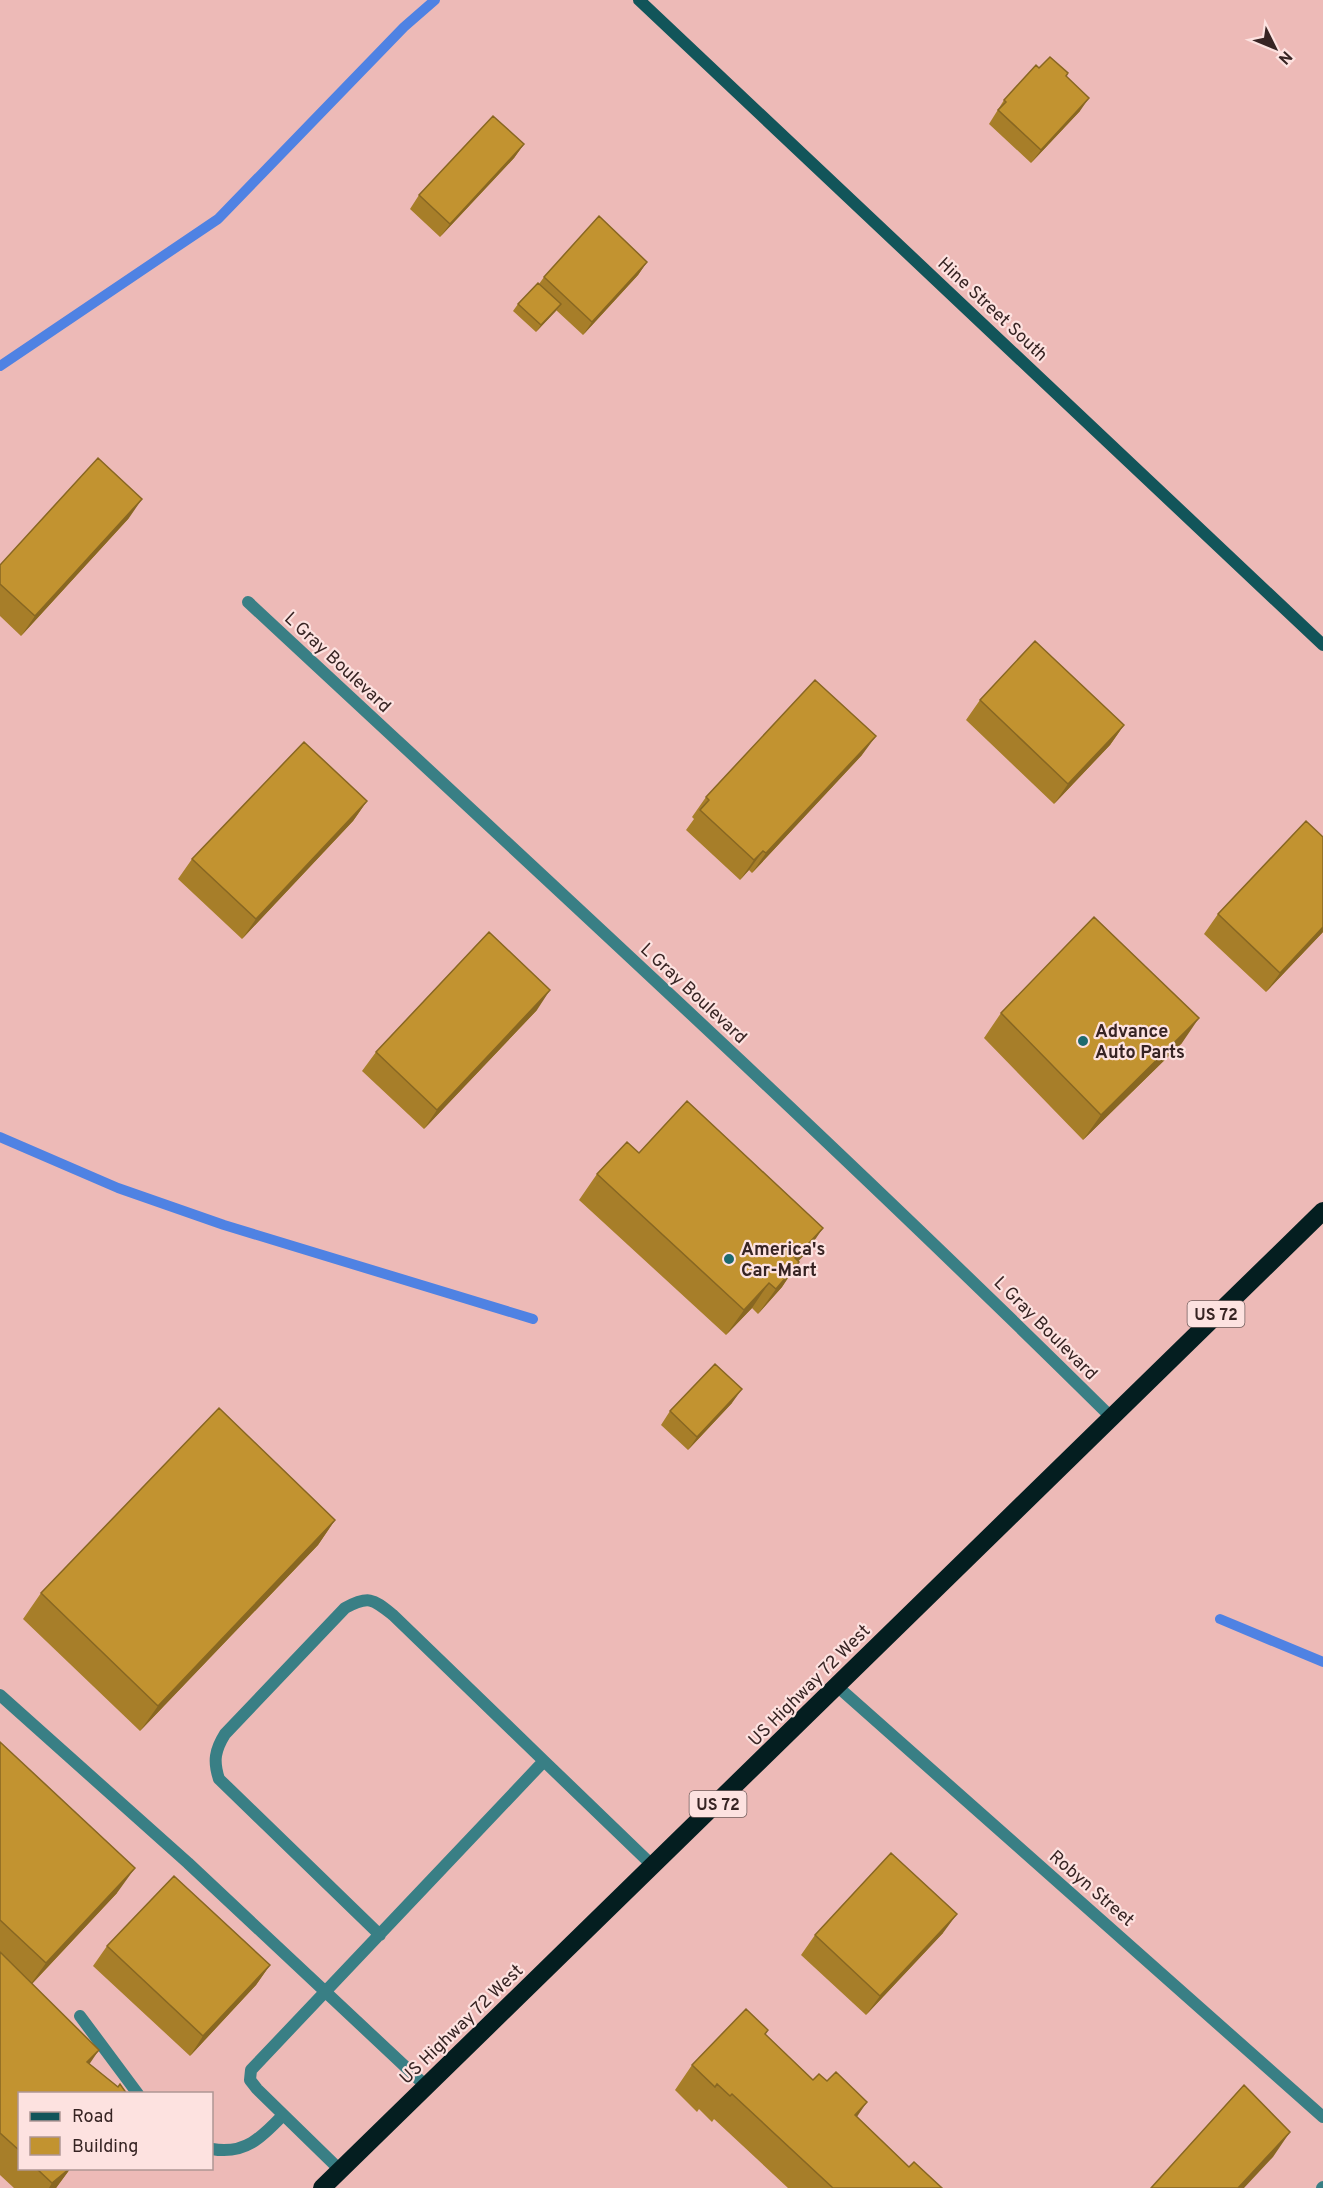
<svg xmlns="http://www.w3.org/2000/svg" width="1323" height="2188" viewBox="0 0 1323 2188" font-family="Overpass,sans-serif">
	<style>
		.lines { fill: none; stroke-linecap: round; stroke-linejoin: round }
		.stream { stroke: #4f82e3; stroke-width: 10 }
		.lane { stroke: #397f85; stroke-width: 12 }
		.street { stroke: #397f85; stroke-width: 12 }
		.secondary { stroke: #12555a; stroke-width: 12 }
		.highway { stroke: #041e20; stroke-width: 18 }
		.wall { fill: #a77e29 }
		.shaded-wall { fill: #886722 }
		.building { fill: #c29330; stroke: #886722; stroke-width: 1.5 }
		.poi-dot { fill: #1d6a6f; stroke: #fde2e0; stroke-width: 2 }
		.labels { text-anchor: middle; stroke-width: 4.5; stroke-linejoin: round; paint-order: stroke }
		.shield { fill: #fde2e0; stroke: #725d5c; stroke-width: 1.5 }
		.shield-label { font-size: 16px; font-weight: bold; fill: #372423 }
		.street-label { font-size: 18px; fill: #372423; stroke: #fde2e0 }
		.poi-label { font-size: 18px; font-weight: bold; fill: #372423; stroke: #fde2e0; text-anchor: start }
	</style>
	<rect width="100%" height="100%" fill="#edbab7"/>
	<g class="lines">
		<path class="stream" d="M0,366L218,219L404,27L435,0
			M0,1137L118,1188L224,1225L533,1319
			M1220,1619L1323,1662"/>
		<path class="lane" d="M0,1695L188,1863L427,2087
			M380,1935L219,1779C213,1761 215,1750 225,1734L345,1608C369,1595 373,1599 393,1615L544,1761
			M80,2016L138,2094
			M212,2149C245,2155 262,2137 283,2115
			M340,2170L257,2089L250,2080L251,2070L544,1761L653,1866"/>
		<path class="street" d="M248,602C537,871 829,1138 1110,1416
			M838,1687L1323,2117
			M1322,2188L1323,2187"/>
		<path class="secondary" d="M639,0L1323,645"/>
		<path class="highway" d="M322,2188L1323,1211"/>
	</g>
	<path class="wall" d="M1039,68L1068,73L1066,76L1080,111L1031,163L989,124L1004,100Z
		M524,144L514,158L440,237L410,209L419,195Z
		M647,262L638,275L583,335L556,310L536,332L513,311L518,304L539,284L544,277Z
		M129,518L21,636L0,616V565Z
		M980,700L1124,725L1110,745L1054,804L966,720Z
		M862,755L752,873L749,870L740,880L686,830L694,819L692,817L706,797Z
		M367,801L353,821L242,939L178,879L192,859Z
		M1218,914L1323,932L1266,992L1204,934Z
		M537,1010L424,1129L362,1071L376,1052Z
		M1001,1013L1182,1043L1083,1140L984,1038Z
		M639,1153L806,1253L798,1261L782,1287L758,1314L752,1308L726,1335L579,1200L597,1174Z
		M732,1403L688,1450L661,1425L670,1411Z
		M335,1520L318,1545L140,1731L23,1619L41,1593Z
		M0,1742L117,1893L32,1984L89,2064L127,2094H20V2169H70L56,2188H14L0,2175Z
		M943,1933L866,2015L801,1955L815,1935Z
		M107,1946L270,1965L256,1985L190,2056L93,1966Z
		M765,2034L813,2080L857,2117L909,2167L942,2188H788L714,2119L712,2122L699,2109L697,2112L675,2090L692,2065Z"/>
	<path class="shaded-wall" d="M1089,98L1080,111L1031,163L1041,150Z
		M524,144L514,158L440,237L450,224Z
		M647,262L638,275L583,335L592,322Z
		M561,304L556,311L536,332L541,325Z
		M142,499L129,518L21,636L35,616Z
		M1124,725L1110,745L1054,804L1068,784Z
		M876,736L862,755L752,873L766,853Z
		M367,801L353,821L242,939L256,919Z
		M763,851L749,870L740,880L754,860Z
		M1323,927V932L1266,992L1280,973Z
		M550,990L537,1010L424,1129L437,1110Z
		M1199,1018L1182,1043L1083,1140L1101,1115Z
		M823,1228L806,1253L778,1283L795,1258Z
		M799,1262L782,1287L758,1314L776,1289Z
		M769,1283L752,1308L726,1335L744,1310Z
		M742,1389L732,1403L688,1450L697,1437Z
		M335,1520L318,1545L140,1731L158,1706Z
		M135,1868L117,1893L28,1988L46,1963Z
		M957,1914L943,1933L866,2015L880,1996Z
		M270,1965L256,1985L190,2056L203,2036Z
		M99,2050L82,2075L87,2062Z
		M867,2102L850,2127L855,2115Z
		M1290,2132L1273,2157L1244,2188H1238Z
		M69,2169H70L56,2188H49L52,2183Z"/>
	<path class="building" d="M1050,57L1068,73L1066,76L1089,98L1041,150L998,110L1006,102L1004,100L1036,65L1039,68Z
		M493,116L524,144L450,224L419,195Z
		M599,216L647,262L592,322L544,277Z
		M538,283L561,304L541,325L518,304Z
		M98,458L142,499L35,616L0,584V565Z
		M1035,641L1124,725L1068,784L980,700Z
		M815,680L876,736L766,853L763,851L754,860L700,810L709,800L706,797Z
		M304,742L367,801L256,919L192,859Z
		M1306,821L1323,837V927L1280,973L1218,914Z
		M1094,917L1199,1018L1101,1115L1001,1013Z
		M489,932L550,990L437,1110L376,1052Z
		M687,1101L823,1228L795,1258L799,1262L776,1289L769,1283L744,1310L597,1174L627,1142L639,1153Z
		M715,1364L742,1389L697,1437L670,1411Z
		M219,1408L335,1520L158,1706L41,1593Z
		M0,1742L135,1868L46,1963L0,1920Z
		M891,1853L957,1914L880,1996L815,1935Z
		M174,1876L270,1965L203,2036L107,1946Z
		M0,1952L99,2050L87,2062L118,2087L120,2084L127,2094H20V2151L0,2133Z
		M746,2009L768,2030L765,2034L813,2080L819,2074L827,2081L836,2072L867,2102L855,2115L909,2167L914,2162L942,2188H833L732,2094L730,2096L717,2084L715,2087L692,2065Z
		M1244,2085L1290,2132L1238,2188H1151Z
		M37,2169H69L52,2183Z"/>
	<g class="poi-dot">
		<circle cx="1083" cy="1041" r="6"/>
		<circle cx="729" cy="1259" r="6"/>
	</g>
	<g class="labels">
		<g class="shield">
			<rect x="1187.5" y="1301" width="57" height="26" rx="4.5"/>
			<rect x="689.5" y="1791" width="57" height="26" rx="4.5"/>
		</g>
		<g class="shield-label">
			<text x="1216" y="1320">US 72</text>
			<text x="718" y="1810">US 72</text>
		</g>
		<g class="street-label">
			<text transform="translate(993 309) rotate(43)" y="6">Hine Street South</text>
			<text transform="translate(338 662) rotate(43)" y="6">L Gray Boulevard</text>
			<text transform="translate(694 993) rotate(43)" y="6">L Gray Boulevard</text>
			<text transform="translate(1046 1328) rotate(45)" y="6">L Gray Boulevard</text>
			<text transform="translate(809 1685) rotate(-45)" y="6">US Highway 72 West</text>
			<text transform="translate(1092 1888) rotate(41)" y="6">Robyn Street</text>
			<text transform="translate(461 2024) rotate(-44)" y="6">US Highway 72 West</text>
		</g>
		<g class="poi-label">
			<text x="1095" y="1037">Advance<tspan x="1095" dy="21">Auto Parts</tspan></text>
			<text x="741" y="1255">America's<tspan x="741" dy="21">Car-Mart</tspan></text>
		</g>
	</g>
	<rect x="18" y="2092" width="195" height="78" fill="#fde2e0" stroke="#ae9694" stroke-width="1.5"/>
	<rect x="30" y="2112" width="30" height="9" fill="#12555a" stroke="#ae9694" stroke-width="1.5"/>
	<text x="72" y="2122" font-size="18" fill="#372423">Road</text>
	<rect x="30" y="2137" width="30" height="18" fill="#c29330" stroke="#ae9694" stroke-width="1.5"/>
	<text x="72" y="2152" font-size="18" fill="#372423">Building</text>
	<g transform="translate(1275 48) rotate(133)" stroke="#fde2e0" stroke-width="4.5" paint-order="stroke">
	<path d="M0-4.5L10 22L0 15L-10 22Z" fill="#372423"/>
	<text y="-9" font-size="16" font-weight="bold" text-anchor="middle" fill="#372423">N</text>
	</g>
</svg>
